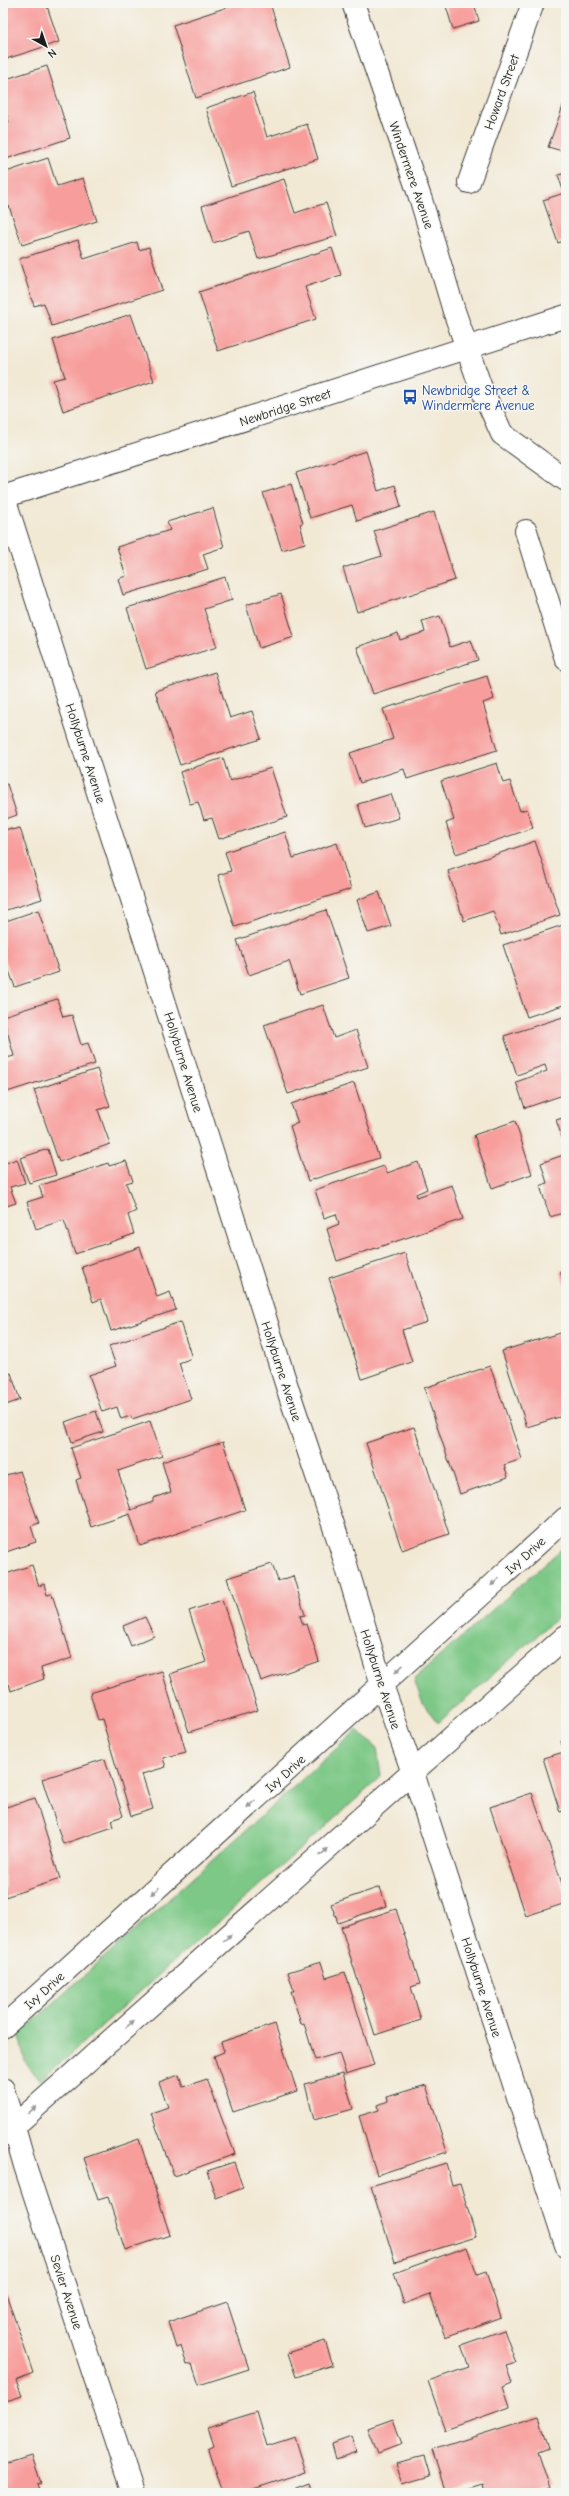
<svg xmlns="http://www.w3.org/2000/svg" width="569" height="2496" viewBox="0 0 569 2496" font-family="'Comic Neue',sans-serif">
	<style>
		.green { fill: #7dc886; stroke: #4c7251 }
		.building { fill: #f79d9b }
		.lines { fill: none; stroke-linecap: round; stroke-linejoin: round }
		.street-casing { stroke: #3c3b38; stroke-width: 24 }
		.street { stroke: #fff; stroke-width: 22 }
		.oneway { fill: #999 }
		.labels { text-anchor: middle; stroke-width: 3; stroke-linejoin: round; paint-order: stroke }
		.street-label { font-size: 13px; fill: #1c1c1c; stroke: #f6f6f2 }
		.transit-label { font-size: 13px; fill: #164399; stroke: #f6f6f2; text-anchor: start }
	</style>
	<rect width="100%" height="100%" fill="#f6f6f2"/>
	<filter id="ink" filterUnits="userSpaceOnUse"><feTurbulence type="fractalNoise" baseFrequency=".025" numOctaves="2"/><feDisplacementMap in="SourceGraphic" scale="8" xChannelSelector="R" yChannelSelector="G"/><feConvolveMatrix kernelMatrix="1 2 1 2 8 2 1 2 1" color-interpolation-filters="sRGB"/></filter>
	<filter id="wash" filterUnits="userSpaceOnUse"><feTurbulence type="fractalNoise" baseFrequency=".012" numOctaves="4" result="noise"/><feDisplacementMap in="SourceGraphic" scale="16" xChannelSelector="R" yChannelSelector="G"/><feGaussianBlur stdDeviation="0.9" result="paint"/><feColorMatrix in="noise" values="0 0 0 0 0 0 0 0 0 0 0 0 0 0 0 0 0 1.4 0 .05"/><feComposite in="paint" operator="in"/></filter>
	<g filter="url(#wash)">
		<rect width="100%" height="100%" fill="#f2e9d5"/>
		<path class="green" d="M566,1545V1610L438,1723L423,1704L414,1679Z
			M357,1730L377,1747L381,1777L40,2081L25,2061L19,2034Z"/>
		<g id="blocks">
			<path class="building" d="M3,3H46L59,42L3,60Z
				M240,3H270L290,67L196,98L173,25Z
				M445,3H474L479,21L453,29Z
				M47,66L70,138L3,160V124L9,122L3,102V80Z
				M253,92L267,137L307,124L318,159L231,186L206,108Z
				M566,98V152L548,147Z
				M48,158L57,186L83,178L97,221L22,245L9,206L3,208V173Z
				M566,173V240L558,243L543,200L564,193L558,175Z
				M284,179L295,213L326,203L337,236L258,259L249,231L213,243L202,206Z
				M78,240L84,259L137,242L139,250L149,247L162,290L52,326L44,303L34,306L19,259Z
				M332,248L341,275L305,287L316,319L218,351L199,292Z
				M131,314L154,381L63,411L53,380L65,377L53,340Z
				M366,451L378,491L395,485L401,507L357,521L352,505L310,518L296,473Z
				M291,484L303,523L300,524L305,543L282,550L263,493Z
				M213,508L224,547L203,554L208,569L123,595L118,579L126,576L117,547L170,530L167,522Z
				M434,512L455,580L357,612L343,568L382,556L374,531Z
				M225,577L232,600L204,609L217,647L146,669L127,608Z
				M281,594L294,637L259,648L246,605Z
				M440,616L450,647L471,640L478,660L373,694L357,647L398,633L400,640L425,632L422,621Z
				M215,672L230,718L252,711L261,739L180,765L155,691Z
				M487,676L494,699L483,703L497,750L407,779L404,769L360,783L350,753L393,739L383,709Z
				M223,758L230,781L271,768L287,817L219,839L212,818L204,820L198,802L190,804L180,772Z
				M497,763L503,783L510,781L520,811L527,809L533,828L456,854L446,823L454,820L441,781Z
				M7,784L17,815L3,820V785Z
				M391,794L399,818L365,828L358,804Z
				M11,828V830L20,828L42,899L3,911V831Z
				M285,832L293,858L337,843L351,889L235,927L218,875L231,871L225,852Z
				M535,841L560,915L501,935L493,911L464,921L448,871Z
				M379,892L391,926L368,933L357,900Z
				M38,910L59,972L15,987L3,955V922Z
				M326,910L349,978L300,994L289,961L249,975L237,940Z
				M563,925L566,934V1004L527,1017L503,945Z
				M57,999L63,1017L72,1015L81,1045L88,1043L95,1064L7,1092L3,1081V1059L14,1056L3,1016Z
				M323,1005L334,1038L356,1030L368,1067L288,1094L264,1025Z
				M566,1016V1094L525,1108L516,1082L547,1071L545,1065L517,1075L504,1036Z
				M97,1069L110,1106L98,1110L110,1144L59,1162L34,1090Z
				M354,1083L379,1158L308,1181L290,1126L298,1123L291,1104Z
				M566,1117V1148L556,1120Z
				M515,1121L532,1174L492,1188L474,1135Z
				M48,1149L56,1175L29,1183L20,1158Z
				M566,1154V1212L550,1217L540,1186L547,1183L541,1163Z
				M17,1159L25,1183L10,1187L16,1203L3,1207V1164Z
				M126,1161L133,1181L126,1183L136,1211L128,1215L134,1234L75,1254L64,1220L36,1229L27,1202L43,1197L39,1186L108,1163L109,1166Z
				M418,1162L427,1189L416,1194L417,1197L452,1185L463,1219L337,1261L327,1229L339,1224L336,1214L324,1218L315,1190L384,1166L387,1173Z
				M140,1247L157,1297L170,1292L176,1310L111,1331L101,1299L93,1302L82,1267Z
				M405,1253L427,1322L402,1330L412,1362L362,1379L329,1278Z
				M566,1269V1289L560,1271Z
				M180,1322L192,1358L179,1363L191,1399L132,1419L131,1416L121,1419L117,1407L102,1412L89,1375L116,1366L109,1346Z
				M566,1331V1415L527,1427L502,1351Z
				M490,1366L522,1459L504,1465L508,1477L460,1494L424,1388Z
				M11,1373L20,1400L3,1406V1376Z
				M96,1411L103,1432L72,1442L65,1422Z
				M150,1421L162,1456L118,1471L131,1510L153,1502V1498L171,1492L162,1462L223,1442L245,1510L140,1546L130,1514L91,1527L76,1480L81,1478L71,1448Z
				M414,1427L449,1534L402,1550L366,1443Z
				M20,1471L39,1523L31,1526L36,1542L3,1553V1476Z
				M272,1564L278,1581L293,1576L305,1615L300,1616L303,1625L307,1624L319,1661L261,1681L227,1578Z
				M32,1565L39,1586L44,1584L47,1595L52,1594L72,1658L41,1668L44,1679L11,1691L9,1684L5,1686L3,1680V1575Z
				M222,1600L258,1710L189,1732L170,1674L206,1662L189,1611Z
				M145,1617L154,1636L131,1646L123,1626Z
				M162,1671L186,1752L163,1758L166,1767L142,1774L153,1809L131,1816L102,1719L98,1720L90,1693Z
				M566,1740V1810L560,1812L543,1758L564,1752L561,1741Z
				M105,1759L123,1816L111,1820L113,1827L63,1844L42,1779Z
				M532,1793L566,1896V1903L526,1916L490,1807Z
				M35,1798L60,1879L5,1897L3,1808Z
				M380,1887L386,1906L338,1923L331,1904Z
				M396,1909L420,1984L411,1987L421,2020L375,2035L341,1927Z
				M321,1962L326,1978L345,1972L374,2065L346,2074L339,2053L315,2060L304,2023L301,2024L291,1991H294L288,1972Z
				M275,2024L297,2091L233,2112L214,2056L224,2052L221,2042Z
				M343,2073L353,2109L314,2120L305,2084Z
				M179,2075L183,2087L207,2079L235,2154L174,2176L151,2113L168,2107L159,2082Z
				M426,2085L447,2152L377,2175L359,2116L379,2110L378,2105L388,2101L387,2097Z
				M139,2139L170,2235L125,2250L108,2197L98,2200L84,2158Z
				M234,2162L243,2188L216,2198L207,2171Z
				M446,2163L452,2185L460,2183L476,2237L395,2262L371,2186Z
				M467,2247L477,2275L486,2272L501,2317L445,2337L430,2294L404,2304L394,2273Z
				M3,2285L33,2373L16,2380L22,2396L3,2402Z
				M227,2302L249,2369L199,2385L192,2364L187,2365L181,2346L176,2348L168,2322Z
				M504,2330L516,2363L506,2366L512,2383L503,2387L510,2407L445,2430L428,2381L469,2367L461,2345Z
				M325,2341L333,2365L296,2377L288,2353Z
				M257,2412L267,2446L295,2437L306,2472L241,2493H222L208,2449L214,2446L208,2427Z
				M539,2416L549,2448L538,2452L550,2488L533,2493H485L483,2484L454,2493H446L432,2450Z
				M393,2419L402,2444L378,2453L368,2428Z
				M351,2437L356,2452L336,2459L332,2444Z
				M32,2456L41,2483L37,2484L40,2493H3V2465Z
				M424,2456L430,2476L402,2484L395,2463Z
				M309,2483L312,2493H283Z"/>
		</g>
	</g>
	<g filter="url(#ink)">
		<use href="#blocks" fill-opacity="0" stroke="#3c3b38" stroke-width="1"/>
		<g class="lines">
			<g class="street-casing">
				<path id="street" d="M353,3L421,200L454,311L480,385L502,434L566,480
					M469,182L533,3
					M3,494L290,1396L341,1548L382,1685L413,1773L566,2245
					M3,497L566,316
					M526,531L566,659
					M3,2027L566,1518
					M3,2089L25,2166L133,2493
					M3,2136L566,1636"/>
			</g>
			<use href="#street" class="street"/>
		</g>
		<defs><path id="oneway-solid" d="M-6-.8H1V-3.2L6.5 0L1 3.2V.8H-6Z"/></defs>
		<g class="oneway">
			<use href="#oneway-solid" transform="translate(495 1582) rotate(138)"/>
			<use href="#oneway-solid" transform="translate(399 1669) rotate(137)"/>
			<use href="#oneway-solid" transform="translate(251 1804) rotate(138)"/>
			<use href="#oneway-solid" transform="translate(324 1852) rotate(-41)"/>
			<use href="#oneway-solid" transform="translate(155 1891) rotate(138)"/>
			<use href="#oneway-solid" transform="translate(227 1938) rotate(-41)"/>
			<use href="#oneway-solid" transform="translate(130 2024) rotate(-41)"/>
			<use href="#oneway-solid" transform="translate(32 2110) rotate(-41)"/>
		</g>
	</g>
	<defs>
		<g id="bus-bare" transform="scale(1.2)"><path d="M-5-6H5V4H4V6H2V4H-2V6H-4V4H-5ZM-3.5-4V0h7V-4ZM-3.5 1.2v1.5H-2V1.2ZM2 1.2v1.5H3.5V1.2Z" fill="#1a4fb4" stroke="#f6f6f2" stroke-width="2.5" paint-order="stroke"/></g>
	</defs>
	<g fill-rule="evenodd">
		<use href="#bus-bare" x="410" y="397"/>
	</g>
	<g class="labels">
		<g class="street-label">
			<text transform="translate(501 92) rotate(-70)" y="5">Howard Street</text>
			<text transform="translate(412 175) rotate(71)" y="5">Windermere Avenue</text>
			<text transform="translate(285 407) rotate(-18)" y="5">Newbridge Street</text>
			<text transform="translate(86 753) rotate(72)" y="5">Hollyburne Avenue</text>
			<text transform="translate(184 1062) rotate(73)" y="5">Hollyburne Avenue</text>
			<text transform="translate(282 1371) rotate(72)" y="5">Hollyburne Avenue</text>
			<text transform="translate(525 1555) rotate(-42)" y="5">Ivy Drive</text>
			<text transform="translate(381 1679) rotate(72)" y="5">Hollyburne Avenue</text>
			<text transform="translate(285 1773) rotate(-42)" y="5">Ivy Drive</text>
			<text transform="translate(482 1987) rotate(72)" y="5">Hollyburne Avenue</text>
			<text transform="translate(44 1990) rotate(-42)" y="5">Ivy Drive</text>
			<text transform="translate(67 2292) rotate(72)" y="5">Sevier Avenue</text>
		</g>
		<g class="transit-label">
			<text x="422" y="395">Newbridge Street &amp;<tspan x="422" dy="15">Windermere Avenue</tspan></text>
		</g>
	</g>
	<rect width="569" height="2496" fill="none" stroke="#f6f6f2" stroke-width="16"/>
	<g transform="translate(46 46) rotate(140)" stroke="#f6f6f2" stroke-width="3" paint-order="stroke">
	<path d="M0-3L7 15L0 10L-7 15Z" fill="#1c1c1c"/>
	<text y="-6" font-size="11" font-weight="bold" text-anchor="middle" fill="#1c1c1c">N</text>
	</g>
</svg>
